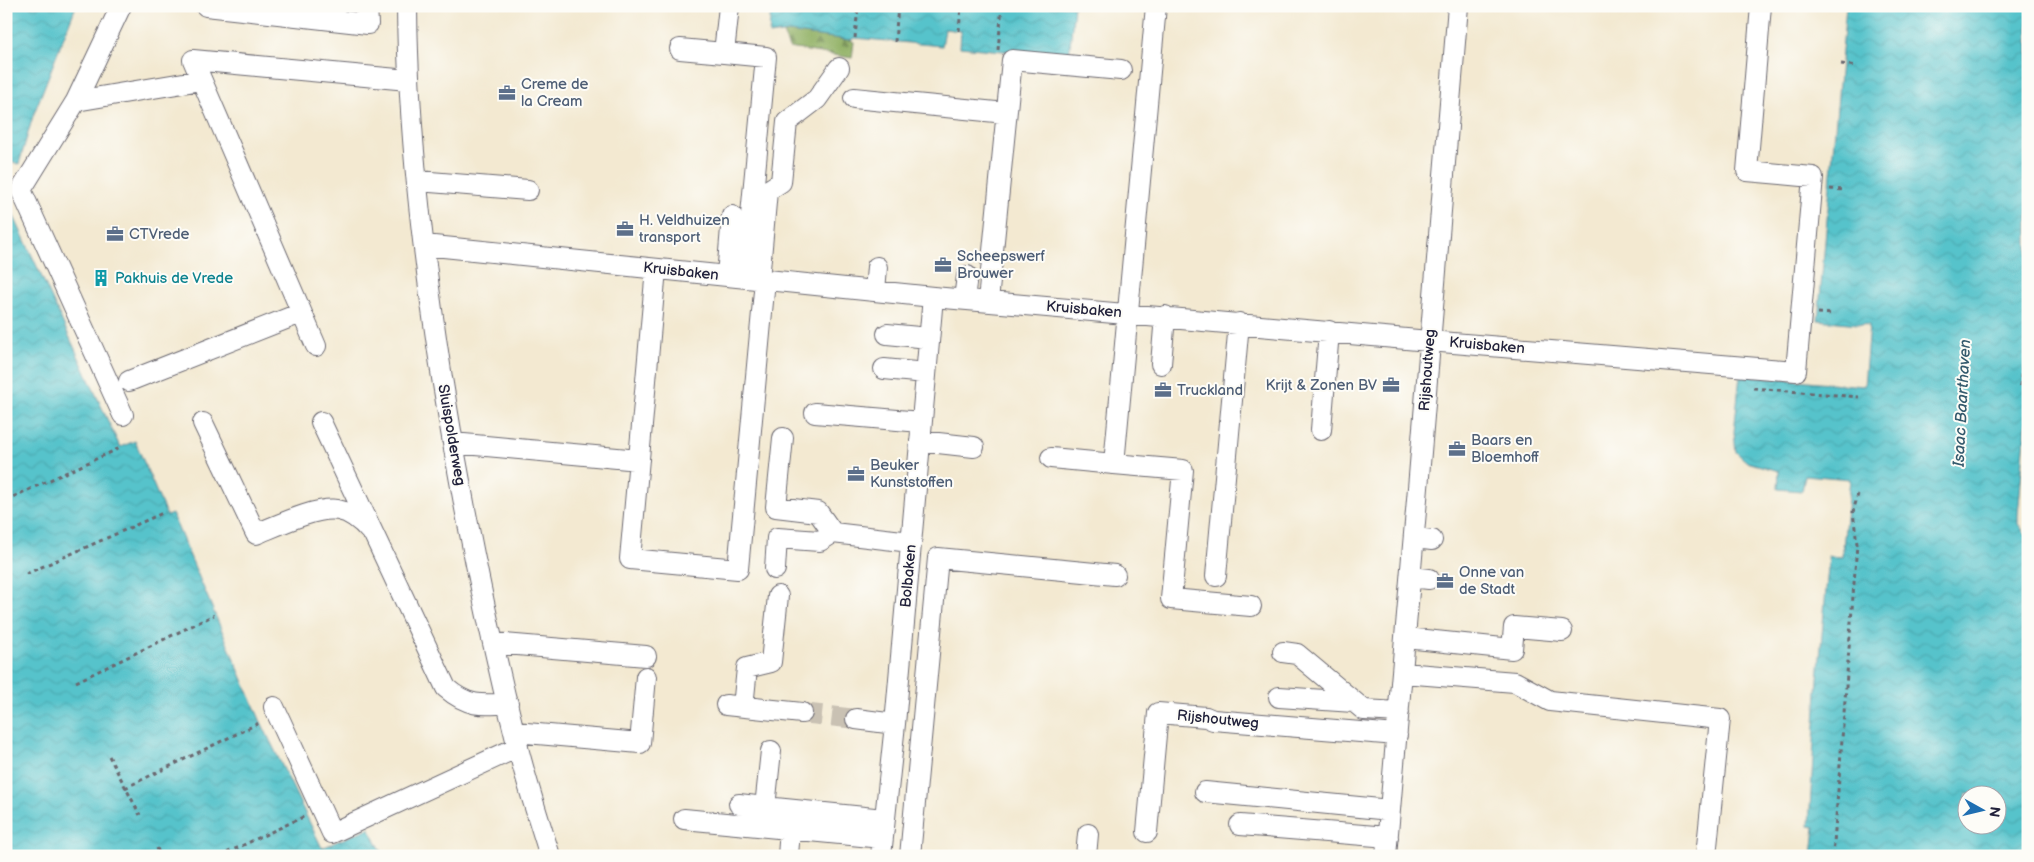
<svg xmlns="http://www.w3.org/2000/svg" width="2034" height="862" viewBox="0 0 2034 862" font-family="'Balsamiq Sans',sans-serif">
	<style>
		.forest { fill: url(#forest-firs); stroke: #596950 }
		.water { fill: url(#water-waves); stroke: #3c7283; fill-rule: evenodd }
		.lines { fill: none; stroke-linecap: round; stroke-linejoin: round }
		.minor-tunnel { stroke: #c9c1b3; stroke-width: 20; stroke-dasharray: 20 10; stroke-linecap: butt }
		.minor-casing { stroke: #6b6870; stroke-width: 22 }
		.path { stroke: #6b6870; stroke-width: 3; stroke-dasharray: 4 4; stroke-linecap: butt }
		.minor { stroke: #fff; stroke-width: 20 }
		.labels { text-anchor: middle; stroke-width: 4; stroke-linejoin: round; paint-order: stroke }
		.service-label { font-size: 15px; fill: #4e5e75; stroke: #fdfcf7; text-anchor: start }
		.street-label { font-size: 15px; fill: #22223b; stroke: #fdfcf7 }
		.culture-label { font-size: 15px; fill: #0d838f; stroke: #fdfcf7; text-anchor: start }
		.water-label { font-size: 16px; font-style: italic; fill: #345a6d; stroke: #fdfcf7 }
	</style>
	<defs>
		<pattern id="forest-firs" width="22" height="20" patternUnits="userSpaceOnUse" patternTransform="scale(1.25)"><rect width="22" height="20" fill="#90b064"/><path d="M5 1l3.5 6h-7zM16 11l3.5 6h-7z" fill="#758f54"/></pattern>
		<pattern id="water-waves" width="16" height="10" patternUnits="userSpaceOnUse" patternTransform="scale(1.25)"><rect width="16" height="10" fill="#56c3cb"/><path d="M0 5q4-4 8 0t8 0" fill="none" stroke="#4ba7af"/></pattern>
	</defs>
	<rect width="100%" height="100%" fill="#fdfcf7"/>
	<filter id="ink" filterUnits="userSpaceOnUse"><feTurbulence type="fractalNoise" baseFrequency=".02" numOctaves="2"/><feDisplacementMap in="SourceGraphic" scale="10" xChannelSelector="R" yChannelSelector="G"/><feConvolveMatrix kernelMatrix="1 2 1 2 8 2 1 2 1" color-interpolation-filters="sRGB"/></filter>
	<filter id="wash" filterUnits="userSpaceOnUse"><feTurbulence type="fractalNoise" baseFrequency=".0096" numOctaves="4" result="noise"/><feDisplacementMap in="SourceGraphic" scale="20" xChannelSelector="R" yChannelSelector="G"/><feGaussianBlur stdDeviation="1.12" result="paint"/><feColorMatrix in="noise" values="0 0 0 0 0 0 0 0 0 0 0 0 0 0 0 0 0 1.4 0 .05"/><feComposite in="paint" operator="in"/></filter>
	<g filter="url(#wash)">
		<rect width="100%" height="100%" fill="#f3e9d1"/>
		<path class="forest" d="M788,32L850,40L854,42L852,58L789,48L783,33Z"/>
		<path class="water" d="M6,6H76L33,116L19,164L12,162L6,182Z
			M771,6H1074L1069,57L960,47L961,31L945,29L942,46L855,38L850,40L788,32L769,35Z
			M1846,6H2028V403L2018,515V524L2028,537V856H1812L1815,827L1809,826L1817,691L1829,556L1842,557L1850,479L1805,475L1802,491L1778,489L1779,471L1747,462L1736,452L1734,432L1740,375L1864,386L1869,325L1818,320ZM1966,794H1996V824H1966Z
			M6,199L120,447L135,441L165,512L167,516L172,514L261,722L322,848L369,828L384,856H6Z"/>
	</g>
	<g filter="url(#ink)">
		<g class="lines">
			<path class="minor-tunnel" d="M802,713L856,719"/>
			<g class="minor-casing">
				<path id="minor" d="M121,6L76,101L201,80
					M206,6L368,24L367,6
					M407,6C408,130 423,255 442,378C462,502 487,626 518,748C527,784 539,820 550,856
					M729,6L724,53L766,57L745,278
					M1156,6L1114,464L1183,470L1171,599L1251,606
					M680,49L724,53
					M854,98L1006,113
					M76,101L21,190L123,415
					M418,181L528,190
					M424,245L933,297L1429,341L1796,371L1813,177L1747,171L1761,6
					M656,269L630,559L738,569L765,280
					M727,276L732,216
					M759,280L767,191L781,182L787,122L817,99L839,68
					M875,291L877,267
					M964,299L967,276
					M988,301L1012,60L1121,70
					M887,334L929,338
					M316,346L193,60L408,80
					M1161,364L1165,316
					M884,369L926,373
					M129,381L301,313
					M815,413L921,422
					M321,422L446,688C467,706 481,706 508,703
					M203,423L256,534C276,526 317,506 338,510C350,512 362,522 370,531
					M1321,430L1329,331
					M783,438L776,507L818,512L833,533
					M920,441L974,447
					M453,443L639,460
					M1051,458L1114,464
					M1415,538L1432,540
					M775,569L777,538L820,541L833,533L911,542
					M1216,576L1239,323
					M1411,577L1429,579
					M1406,638L1512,649L1514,627L1562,631
					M494,643L646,656
					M1283,652L1297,654L1364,710L1399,712
					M1403,673L1515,682L1550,701L1720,719L1706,856
					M1279,697L1354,702
					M726,705L802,713
					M274,707L332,833L518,747
					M743,707L747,668L771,662L778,596
					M856,719L895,724
					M515,732L640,743L646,677
					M771,751L765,807L884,819
					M1205,792L1390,810
					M739,804L765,807
					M684,819L882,838
					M1240,825L1388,837
					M1147,832L1158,713L1206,717L1213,720L1397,735
					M788,856L790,829
					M881,856L895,724L933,297
					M910,856L938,558L1115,575
					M1086,856L1088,834
					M1386,856C1412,573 1434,289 1458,6"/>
			</g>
			<path class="path" d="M959,31L961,6
				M855,38L858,6
				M895,42L898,6
				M998,50L1002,6
				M1841,64L1857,66
				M1830,189L1846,190
				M1818,313L1834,314
				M2020,386L2028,306
				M1753,388L1859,397
				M6,500L120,448
				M26,574L165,512
				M76,682L214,615
				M109,756L140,815
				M125,788L261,722
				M157,848L160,856
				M220,856L305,816
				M1833,856L1857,544L1853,512L1858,494"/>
			<use href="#minor" class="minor"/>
		</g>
	</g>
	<defs>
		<g id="office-bare" transform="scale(1.35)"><path d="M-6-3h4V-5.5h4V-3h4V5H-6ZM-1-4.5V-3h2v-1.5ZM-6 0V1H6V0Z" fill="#5c6f8a" stroke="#fdfcf7" stroke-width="2.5" paint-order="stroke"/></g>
		<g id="building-bare" transform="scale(1.35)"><path d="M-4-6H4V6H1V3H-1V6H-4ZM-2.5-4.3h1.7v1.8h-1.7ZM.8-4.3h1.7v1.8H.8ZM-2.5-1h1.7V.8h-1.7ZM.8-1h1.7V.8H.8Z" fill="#0f9aa8" stroke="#fdfcf7" stroke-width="2.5" paint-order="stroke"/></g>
	</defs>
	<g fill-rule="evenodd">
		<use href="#office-bare" x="507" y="93"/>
		<use href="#office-bare" x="625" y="229"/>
		<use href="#office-bare" x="115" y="234"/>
		<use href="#office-bare" x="943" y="265"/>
		<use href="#building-bare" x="101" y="278"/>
		<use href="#office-bare" x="1391" y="385"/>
		<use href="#office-bare" x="1163" y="390"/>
		<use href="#office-bare" x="1457" y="449"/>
		<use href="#office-bare" x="856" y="474"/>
		<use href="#office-bare" x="1445" y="581"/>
	</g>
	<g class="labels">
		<g class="service-label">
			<text x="521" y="89">Creme de<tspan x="521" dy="17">la Cream</tspan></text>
			<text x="639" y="225">H. Veldhuizen<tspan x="639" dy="17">transport</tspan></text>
			<text x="129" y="239">CTVrede</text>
			<text x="957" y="261">Scheepswerf<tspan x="957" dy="17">Brouwer</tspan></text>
			<text x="1377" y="390" text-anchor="end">Krijt &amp; Zonen BV</text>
			<text x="1177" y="395">Truckland</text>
			<text x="1471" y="445">Baars en<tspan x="1471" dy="17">Bloemhoff</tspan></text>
			<text x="870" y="470">Beuker<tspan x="870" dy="17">Kunststoffen</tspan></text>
			<text x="1459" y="577">Onne van<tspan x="1459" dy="17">de Stadt</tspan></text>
		</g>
		<g class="street-label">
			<text transform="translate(681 271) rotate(6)" y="5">Kruisbaken</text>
			<text transform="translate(1084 309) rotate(5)" y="5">Kruisbaken</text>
			<text transform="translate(1487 345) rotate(5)" y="5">Kruisbaken</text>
			<text transform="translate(1427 370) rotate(-86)" y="5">Rijshoutweg</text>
			<text transform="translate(452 435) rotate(80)" y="5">Sluispolderweg</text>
			<text transform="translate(908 576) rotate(-85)" y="5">Bolbaken</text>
			<text transform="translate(1218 719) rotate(6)" y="5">Rijshoutweg</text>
		</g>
		<g class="culture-label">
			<text x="115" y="283">Pakhuis de Vrede</text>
		</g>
		<g class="water-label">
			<text transform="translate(1961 403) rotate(-87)" y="6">Isaac Baarthaven</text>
		</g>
	</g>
	<rect width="2034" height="862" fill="none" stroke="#fdfcf7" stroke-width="25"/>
	<g transform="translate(1982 810) rotate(98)"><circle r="24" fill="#fdfcf7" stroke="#a5a5ac"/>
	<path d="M0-4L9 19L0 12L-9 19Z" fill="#1f6fb2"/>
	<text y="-8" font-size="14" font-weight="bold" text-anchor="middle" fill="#22223b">N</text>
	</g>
</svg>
